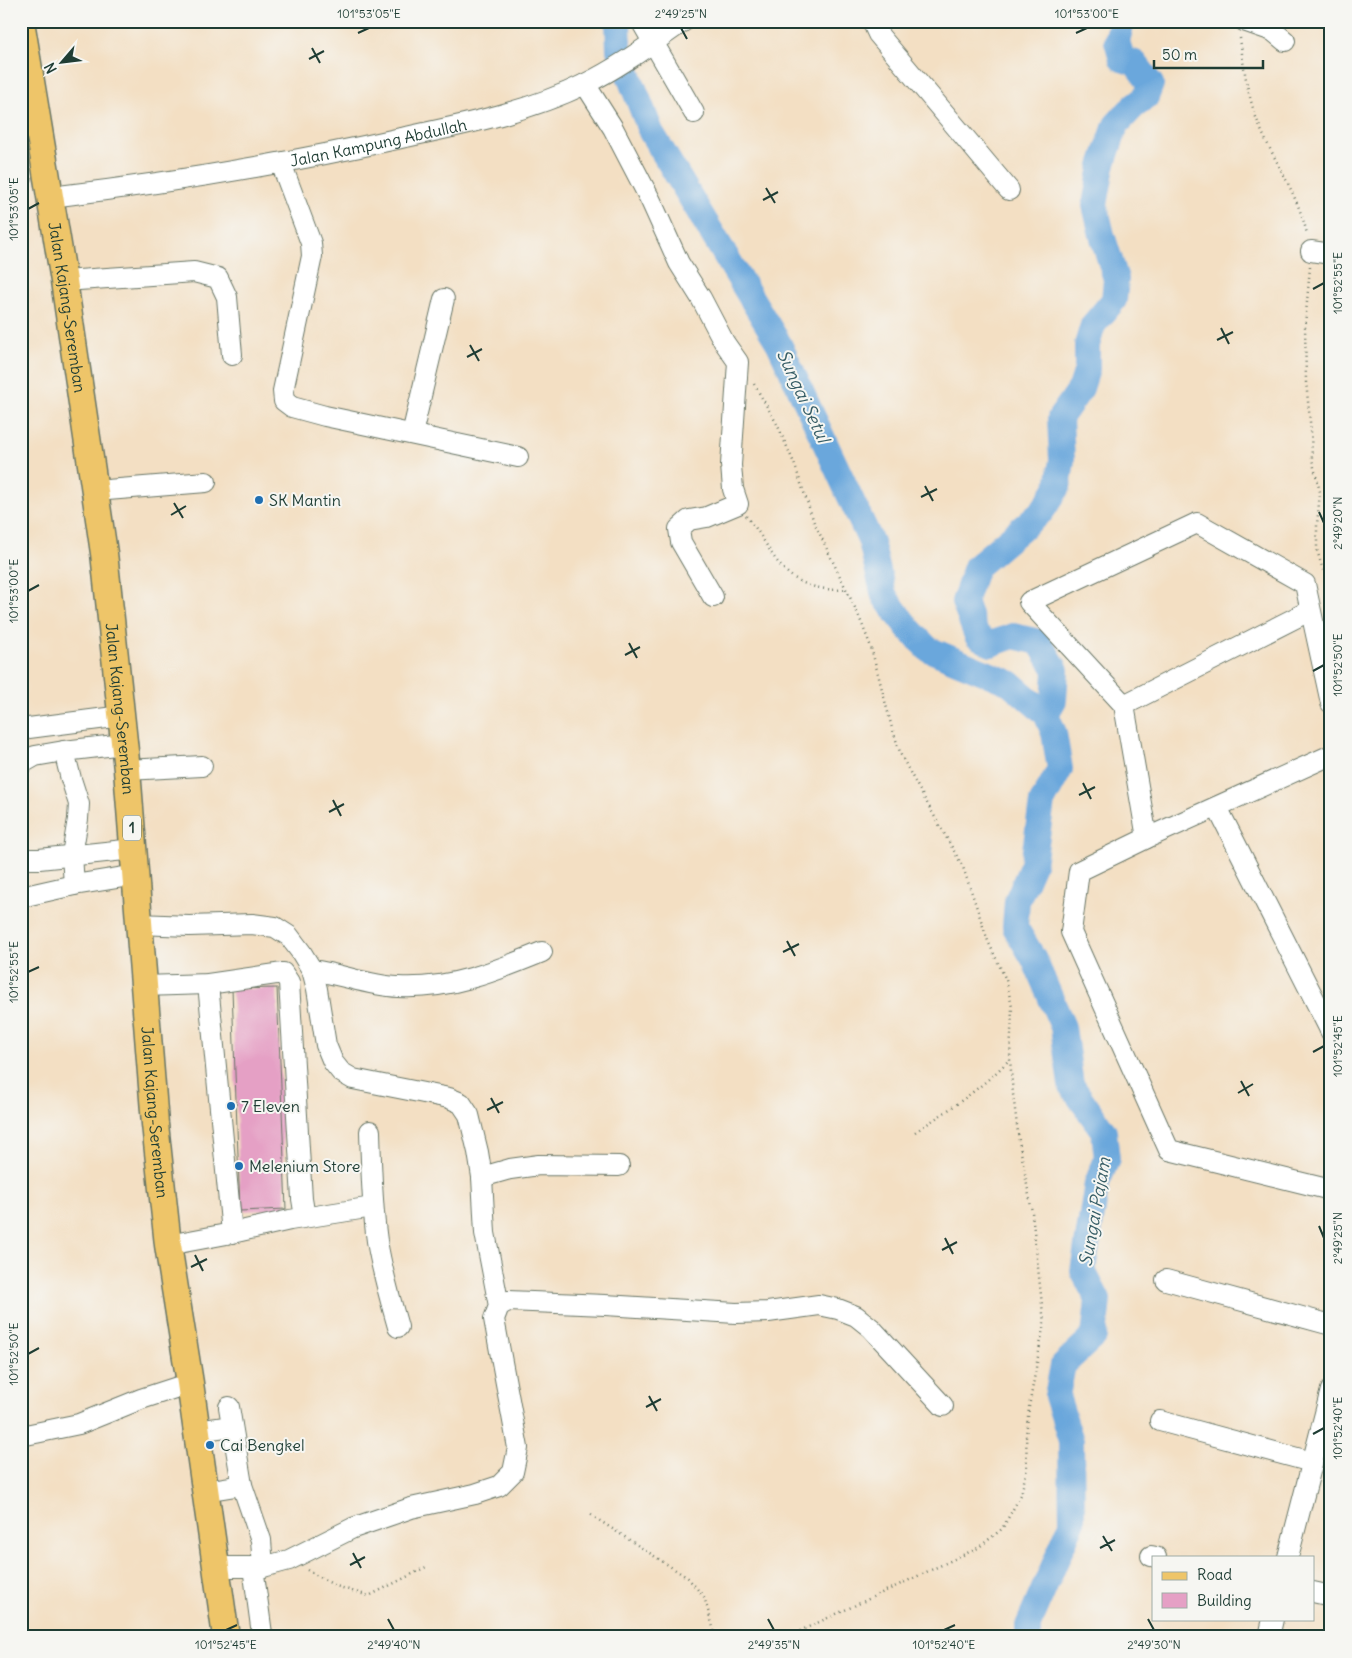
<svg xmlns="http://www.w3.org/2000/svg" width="1352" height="1658" viewBox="0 0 1352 1658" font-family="Delius,sans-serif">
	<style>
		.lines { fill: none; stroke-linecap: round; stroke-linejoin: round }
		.river { stroke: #6ba7dc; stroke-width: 26 }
		.building { fill: #e5a0c5 }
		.minor-casing { stroke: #697666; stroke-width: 22 }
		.major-casing { stroke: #697666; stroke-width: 29 }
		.path { stroke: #697666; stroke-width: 2.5; stroke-dasharray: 1 4; stroke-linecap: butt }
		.minor { stroke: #fff; stroke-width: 20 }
		.major { stroke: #eec569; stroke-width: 26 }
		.ticks { fill: none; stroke: #1f3d34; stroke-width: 2 }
		.poi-dot { fill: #1f6fb2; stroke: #f6f6f2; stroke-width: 2 }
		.labels { text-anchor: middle; stroke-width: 4; stroke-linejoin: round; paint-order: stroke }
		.shield { fill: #f6f6f2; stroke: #60746d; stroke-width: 1 }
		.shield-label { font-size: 15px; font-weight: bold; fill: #1f3d34 }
		.street-label { font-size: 16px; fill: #1f3d34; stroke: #f6f6f2 }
		.poi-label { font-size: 16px; fill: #1f3d34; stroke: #f6f6f2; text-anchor: start }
		.water-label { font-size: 18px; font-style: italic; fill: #365d66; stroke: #f6f6f2 }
		.neatline { fill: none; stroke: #1f3d34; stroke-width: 2 }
		.ticks-label { font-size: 12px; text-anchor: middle; fill: #1f3d34 }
	</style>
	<rect width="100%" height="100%" fill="#f6f6f2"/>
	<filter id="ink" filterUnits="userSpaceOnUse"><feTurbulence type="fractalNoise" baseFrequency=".02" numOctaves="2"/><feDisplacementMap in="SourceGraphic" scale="10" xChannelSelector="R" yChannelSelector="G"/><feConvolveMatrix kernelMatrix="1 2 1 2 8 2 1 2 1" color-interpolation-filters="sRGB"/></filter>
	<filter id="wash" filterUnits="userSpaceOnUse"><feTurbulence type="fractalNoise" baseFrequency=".0096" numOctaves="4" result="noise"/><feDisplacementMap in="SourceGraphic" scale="20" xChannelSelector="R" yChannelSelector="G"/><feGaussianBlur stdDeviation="1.12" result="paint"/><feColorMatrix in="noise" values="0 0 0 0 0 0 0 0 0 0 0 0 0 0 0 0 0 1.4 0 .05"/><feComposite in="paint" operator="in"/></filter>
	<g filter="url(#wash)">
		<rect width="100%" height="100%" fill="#f3dfc3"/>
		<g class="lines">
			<path class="river" d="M618,21L619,50L651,132L779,344L871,542L884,596L908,628L928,649L1010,683L1046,714L1054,733L1060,769L1042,802L1033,864L1017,901L1015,927L1034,959L1063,1027L1071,1085L1104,1132L1107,1159L1097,1183L1083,1271L1098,1300L1094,1336L1063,1365L1057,1396L1071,1441L1072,1523L1028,1626V1637
				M1046,714L1054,700L1056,670L1039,642L1013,636L991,644L977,636L964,602L976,567L1042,511L1058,487L1062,460L1060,418L1081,388L1087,369V345L1093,325L1114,300L1116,279L1102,235L1095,205L1102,166L1116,125L1133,107L1146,97L1151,84L1135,63L1122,59L1117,41L1122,21"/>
		</g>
		<g id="blocks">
			<path class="building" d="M277,988L286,1209L240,1211L232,989Z"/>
		</g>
	</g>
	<g filter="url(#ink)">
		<use href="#blocks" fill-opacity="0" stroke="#697666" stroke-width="1"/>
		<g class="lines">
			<g class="minor-casing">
				<g id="minor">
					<path d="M641,21L694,113"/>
					<path d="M872,21L878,34L1009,190"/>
					<path d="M1244,21L1273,31L1285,41"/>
					<path d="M585,84L613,128L651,201L679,263L701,298L724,342L738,362L731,465L733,489L738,504L707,517L689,520L679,529L681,542L713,597"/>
					<path d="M281,163L311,243L312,256L283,391L284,401L292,407L325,416L518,457"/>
					<path id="s1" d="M51,197C169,183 285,164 401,138C462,125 528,112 585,84C620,67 652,43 684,21"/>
					<path d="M1311,251L1331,254"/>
					<path d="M64,281L194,272L218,278L227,297L232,355"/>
					<path d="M412,434L444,299"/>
					<path d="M95,491L206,482"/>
					<path d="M1124,705L1305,613"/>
					<path d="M21,729L122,716"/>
					<path d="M1331,755L1147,838L1079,871L1071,932L1169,1150L1331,1190"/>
					<path d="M21,764L35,756L64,751"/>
					<path d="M127,770L202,766"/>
					<path d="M1217,807L1331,1032"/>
					<path d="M1147,838L1124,705L1029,602L1197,523L1305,584L1331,703"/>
					<path d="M21,859H39L134,849"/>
					<path d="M74,885L72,855L78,819L79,804L71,779L64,751L124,744"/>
					<path d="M21,897L74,885L136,875"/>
					<path d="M139,924L189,926L252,924L275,927L289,936L301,952L312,970L317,989L326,1045L333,1062L341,1072L353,1079L449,1098L461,1103L469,1115L478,1152L482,1177L485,1233L499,1306"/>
					<path d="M312,970C341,974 369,986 398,987C449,990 496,971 542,952"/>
					<path d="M143,986L208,984L283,973L289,982L302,1199L305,1217"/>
					<path d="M370,1131C371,1167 372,1205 377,1241C382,1271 390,1299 398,1327"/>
					<path d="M482,1177L510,1169L539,1165L619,1166"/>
					<path d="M232,1233L290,1220L373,1207"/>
					<path d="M168,1245L232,1233L208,984"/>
					<path d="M1166,1280L1331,1325"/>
					<path d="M229,1407L242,1485L261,1540L263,1567"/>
					<path d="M1160,1421L1312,1462"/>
					<path d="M197,1431L232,1426"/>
					<path d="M21,1436L79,1424L141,1399L190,1383"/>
					<path d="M205,1491L242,1485"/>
					<path d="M1151,1556L1156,1557"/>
					<path d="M1288,1557L1331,1390"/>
					<path d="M216,1567H263L289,1560L353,1528L411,1508L475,1494L499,1486L513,1472L518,1448L494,1319L499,1306L508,1301L605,1305L736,1313L768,1312L819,1305L838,1309L856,1316L871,1328L943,1406"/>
					<path d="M253,1567L262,1634"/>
					<path d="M1313,1592L1331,1596"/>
					<path d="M1269,1637L1273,1619"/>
				</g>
			</g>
			<g class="major-casing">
				<g id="major">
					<path id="s2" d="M21,21L64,281L104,553L127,770L155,1124L168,1245L190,1383L226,1637"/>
				</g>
			</g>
			<path class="path" d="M1240,38C1244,70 1248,101 1262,132C1277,165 1299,198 1307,234
				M1310,267L1305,325L1306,382L1311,431L1312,459L1320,492L1317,525V550L1322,567L1331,580
				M754,384L777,424L794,463L814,522L858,614L871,647L892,728L901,755L914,780L963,867L988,941L1006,980L1012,1007L1010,1059L1013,1094L1019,1141L1032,1212L1044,1323L1029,1407L1026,1435L1027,1468L1021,1495L1002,1529L978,1548L787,1637
				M746,516C772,545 774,576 815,587C825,589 836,591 846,589
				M915,1132C949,1110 982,1088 1010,1059
				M591,1515L688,1578L704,1597L716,1637
				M307,1570L336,1586L369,1596L428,1566"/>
			<use href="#minor" class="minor"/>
			<use href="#major" class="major"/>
		</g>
	</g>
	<path class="ticks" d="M681,28L687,39M358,33L369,28M1076,33L1087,28M312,48L320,63M309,59L324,51M766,188L775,203M763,200L778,192M28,209L39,203M1313,289L1324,283M1221,328L1229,344M1217,340L1233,332M470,345L479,361M467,357L482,349M925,486L933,501M921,497L937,489M174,503L183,518M1319,512L1324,523M171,515L186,506M28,591L39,585M629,643L637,658M625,655L640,647M1313,671L1324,665M1083,783L1091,799M1079,795L1095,787M333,800L341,816M329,812L344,804M787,941L795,956M783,952L799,944M28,972L39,967M1313,1052L1324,1046M1241,1081L1249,1096M1238,1093L1253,1084M491,1098L499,1113M487,1110L503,1102M1319,1226L1324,1238M945,1238L953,1254M942,1250L957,1242M195,1255L203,1271M191,1267L207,1259M28,1354L39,1348M649,1396L657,1411M646,1407L661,1399M1313,1434L1324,1428M1103,1536L1112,1551M1100,1548L1115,1540M353,1553L361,1568M350,1565L365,1557M388,1619L394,1630M768,1619L774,1630M1148,1619L1154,1630M226,1630L237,1625M944,1630L955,1625"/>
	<g class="poi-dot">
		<circle cx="259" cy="500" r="5"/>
		<circle cx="231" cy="1106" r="5"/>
		<circle cx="239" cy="1166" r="5"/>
		<circle cx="210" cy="1445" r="5"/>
	</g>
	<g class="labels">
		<rect class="shield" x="123" y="815.5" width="18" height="25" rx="4"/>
		<g class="shield-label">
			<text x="132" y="833">1</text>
		</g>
		<g class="street-label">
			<text dy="6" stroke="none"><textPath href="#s1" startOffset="332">Jalan Kampung Abdullah</textPath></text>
			<text dy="6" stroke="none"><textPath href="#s2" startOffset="290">Jalan Kajang-Seremban</textPath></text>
			<text dy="6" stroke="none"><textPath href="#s2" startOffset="695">Jalan Kajang-Seremban</textPath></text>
			<text dy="6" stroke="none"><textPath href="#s2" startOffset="1100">Jalan Kajang-Seremban</textPath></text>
		</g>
		<g class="poi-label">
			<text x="269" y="506">SK Mantin</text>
			<text x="241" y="1112">7 Eleven</text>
			<text x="249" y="1172">Melenium Store</text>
			<text x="220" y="1451">Cai Bengkel</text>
		</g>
		<g class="water-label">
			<text transform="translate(803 396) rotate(65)" y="6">Sungai Setul</text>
			<text transform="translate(1095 1212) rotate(-80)" y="6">Sungai Pajam</text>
		</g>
	</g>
	<rect width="1352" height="1658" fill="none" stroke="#f6f6f2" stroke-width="55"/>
	<rect x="1152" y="1556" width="162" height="65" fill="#f6f6f2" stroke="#a0aca6"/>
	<rect x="1162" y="1572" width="25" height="8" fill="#eec569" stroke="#a0aca6"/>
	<text x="1197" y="1580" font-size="15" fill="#1f3d34">Road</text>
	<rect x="1162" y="1593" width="25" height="15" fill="#e5a0c5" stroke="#a0aca6"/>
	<text x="1197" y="1606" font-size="15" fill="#1f3d34">Building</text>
	<g transform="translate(62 62) rotate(242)" stroke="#f6f6f2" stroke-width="4" paint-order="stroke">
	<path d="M0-4L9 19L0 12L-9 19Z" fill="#1f3d34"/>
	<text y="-8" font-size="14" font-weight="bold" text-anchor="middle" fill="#1f3d34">N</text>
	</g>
	<path d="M1154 60v8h109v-8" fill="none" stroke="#1f3d34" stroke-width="2.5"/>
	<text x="1162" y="60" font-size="15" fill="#1f3d34" stroke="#f6f6f2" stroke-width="4" paint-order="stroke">50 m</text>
	<rect x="28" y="28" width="1296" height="1602" class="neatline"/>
	<g class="ticks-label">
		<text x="369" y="18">101°53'05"E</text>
		<text x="681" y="18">2°49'25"N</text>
		<text x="1087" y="18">101°53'00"E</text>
		<text transform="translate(14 209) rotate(-90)" y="4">101°53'05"E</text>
		<text transform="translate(1338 283) rotate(-90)" y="4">101°52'55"E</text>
		<text transform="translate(1338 523) rotate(-90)" y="4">2°49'20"N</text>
		<text transform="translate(14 591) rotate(-90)" y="4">101°53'00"E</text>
		<text transform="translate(1338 665) rotate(-90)" y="4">101°52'50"E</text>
		<text transform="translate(14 972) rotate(-90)" y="4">101°52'55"E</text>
		<text transform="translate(1338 1046) rotate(-90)" y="4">101°52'45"E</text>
		<text transform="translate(1338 1238) rotate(-90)" y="4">2°49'25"N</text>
		<text transform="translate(14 1354) rotate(-90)" y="4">101°52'50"E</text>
		<text transform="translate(1338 1428) rotate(-90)" y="4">101°52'40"E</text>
		<text x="226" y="1649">101°52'45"E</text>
		<text x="394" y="1649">2°49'40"N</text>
		<text x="774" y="1649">2°49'35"N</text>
		<text x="944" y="1649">101°52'40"E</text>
		<text x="1154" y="1649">2°49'30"N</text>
	</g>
</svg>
